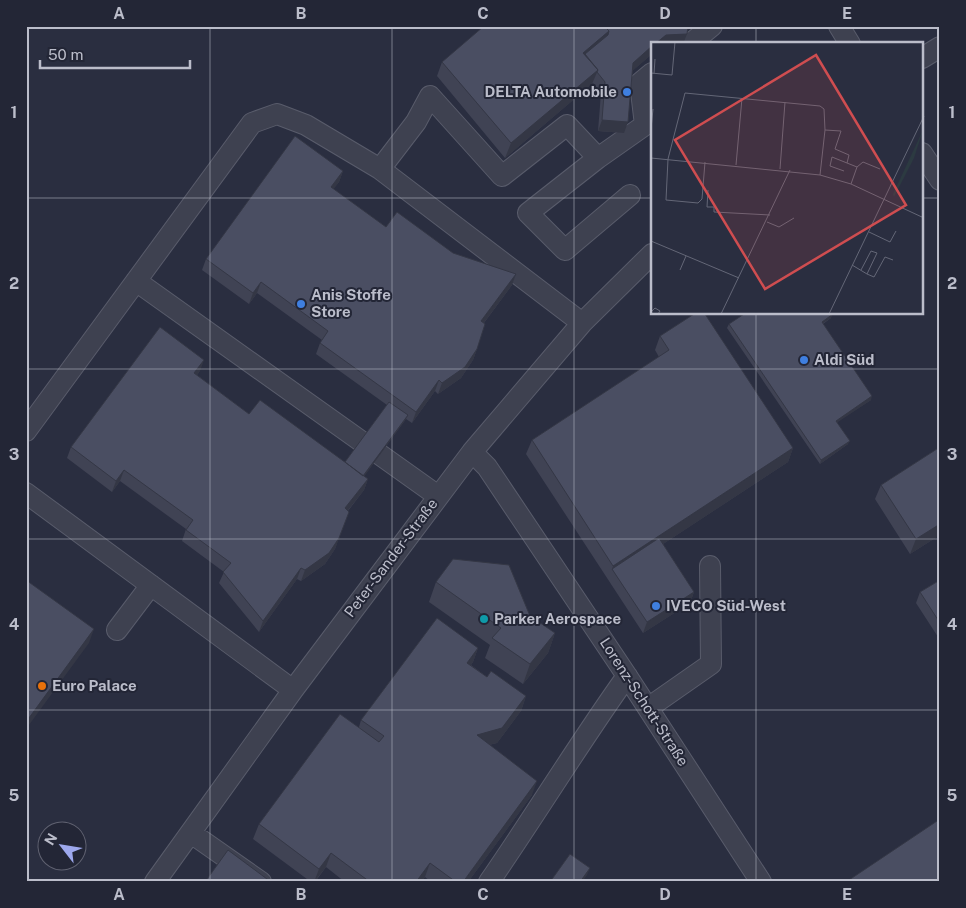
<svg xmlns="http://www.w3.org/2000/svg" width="966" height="908" viewBox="0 0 966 908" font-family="'Public Sans',sans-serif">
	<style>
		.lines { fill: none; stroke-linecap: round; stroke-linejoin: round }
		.minor-casing { stroke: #595c6b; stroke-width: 22 }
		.minor { stroke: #3e4150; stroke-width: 20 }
		.wall { fill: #404354 }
		.shaded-wall { fill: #343745 }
		.building { fill: #4a4e62; stroke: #343745 }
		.grid { fill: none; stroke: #bbbdca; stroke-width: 1; stroke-opacity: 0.55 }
		.shop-dot { fill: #3f7fe0; stroke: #232636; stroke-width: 2 }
		.culture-dot { fill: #0f9aa8; stroke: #232636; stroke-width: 2 }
		.food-dot { fill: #e8710a; stroke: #232636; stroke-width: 2 }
		.labels { text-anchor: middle; stroke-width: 4; stroke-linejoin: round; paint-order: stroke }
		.poi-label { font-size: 15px; font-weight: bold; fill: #bbbdca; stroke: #232636; text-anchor: start }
		.street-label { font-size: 15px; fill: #bbbdca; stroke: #232636 }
		.inset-road { fill: none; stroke: #646777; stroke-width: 1 }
		.view { fill: #cf4d50; fill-opacity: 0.15; stroke: #cf4d50; stroke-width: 2.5 }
		.inset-edge { fill: none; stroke: #bbbdca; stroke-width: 2.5 }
		.neatline { fill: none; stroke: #bbbdca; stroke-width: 2 }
		.grid-label { font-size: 16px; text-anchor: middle; font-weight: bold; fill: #bbbdca }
	</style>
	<rect width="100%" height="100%" fill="#2a2e40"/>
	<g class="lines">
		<g class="minor-casing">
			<path id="minor" d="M839,26L850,44
				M690,44L712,26
				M922,58L940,47
				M922,153L940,180
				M598,158L645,125L640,83L652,73
				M380,169L416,122L430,96L502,176L567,125L598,158L528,213L565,250L630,195
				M136,281L438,496
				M26,431L252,123L277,114L306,125L380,169L582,323
				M472,452L487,467L627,676L761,882
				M26,493L293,690
				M117,630L151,585
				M648,708L711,664L710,566
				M191,833L261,882
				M155,882L293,690L472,452L582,323L652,254
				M489,882C536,814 579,743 627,676"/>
		</g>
		<use href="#minor" class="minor"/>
	</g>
	<path class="wall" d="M652,44V54L632,71L624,133L598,131L601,93L593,83L505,158L437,76L442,62Z
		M343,171L339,182L333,189L386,227L453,253L516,274L512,285L484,323L477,349L473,360L461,378L438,394L435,391L412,423L406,419L364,476L368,479L364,490L348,511L335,549L325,564L301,581L297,579L259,632L219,583L224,572L182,541L186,529L120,481L112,492L67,458L71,447L200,371L197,375L249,414L345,462L387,405L316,354L320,343L322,340L257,293L249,304L202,270L206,259Z
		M831,318L823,324L871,400L837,422L848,444L820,464L727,328L729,324Z
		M660,336L793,448L788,462L663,544L694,592L690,603L643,633L526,454L532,440L659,357L655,350Z
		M940,447V535L910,554L875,499L881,485Z
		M940,580V640L916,603L920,592Z
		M436,582L530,616L555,633L548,653L523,684L485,658L490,645L429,602Z
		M478,648L473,662L471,665L487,677L526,696L521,711L497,743L489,745L532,795L468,882H431L425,877L421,882H345L326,867L315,882H311L253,839L259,824L359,727L361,720Z"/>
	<path class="shaded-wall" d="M609,31L604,46L586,61L583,53Z
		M687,34L683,44H655L666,35Z
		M652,46V54L629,74L633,63Z
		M598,70L592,84L505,158L511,143Z
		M602,120L628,122L624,133L598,131Z
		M343,171L339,182L327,198L331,187Z
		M516,274L512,285L477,332L481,321Z
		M261,282L257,293L249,304L253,293Z
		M833,314L831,318L820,325L822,322Z
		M477,349L473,360L461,378L438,394L442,383Z
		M204,360L200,371L190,384L194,373Z
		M439,380L435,391L412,423L416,412Z
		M872,396L871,400L835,424L836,421Z
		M408,415L406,419L358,485L359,481Z
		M850,441L848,444L820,464L821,460Z
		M793,448L788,462L616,575L612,569L613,566Z
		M124,470L120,481L112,492L116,481Z
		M368,479L364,490L341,519L345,508Z
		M349,512L335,549L325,564L301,581L305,570Z
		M940,524V535L910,554L916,539Z
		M301,568L297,579L259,632L263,621Z
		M694,592L690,603L643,633L647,622Z
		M94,629L89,643L26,729V722Z
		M555,633L548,653L523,684L530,664Z
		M478,648L473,662L462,677L467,663Z
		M526,696L521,711L497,743L471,749L477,735Z
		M537,781L532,795L468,882H463Z
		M331,853L326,867L314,882L319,869Z
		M430,863L425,877L421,882H416Z
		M590,868L587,875L582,882H580Z"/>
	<path class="building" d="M484,26H604L609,31L583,53L598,70L511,143L442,62Z
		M604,26H688L687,34L666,35L655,44H652V46L633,63L628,122L602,120L605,82L597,72L598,70L585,54L608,35L609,31Z
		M295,136L343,171L331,187L386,227L397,212L453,253L516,274L481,321L485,324L477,349L465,367L442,383L439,380L416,412L320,343L328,331L261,282L253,293L206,259Z
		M694,314H705L793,448L613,566L532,440L669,350L660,336Z
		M744,314H833L822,322L872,396L836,421L850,441L821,460L729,324Z
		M160,327L204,360L194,373L249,414L260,400L368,479L345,508L349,512L339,538L329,553L305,570L301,568L263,621L223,572L231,563L186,530L193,520L124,470L116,481L71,447Z
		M389,402L408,415L363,476L345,462Z
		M940,447V524L916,539L881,485Z
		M659,538L694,592L647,622L612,569Z
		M453,559L509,565L530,616L555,633L530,664L492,638L501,628L436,582Z
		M26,580L94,629L26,722Z
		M940,580V623L920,592Z
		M437,618L478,648L467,663L487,677L491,671L526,696L502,728L477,735L537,781L463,882H456L430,863L416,882H370L331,853L319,869L259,824L340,714L379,742L384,736L361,720Z
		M940,819V882H846Z
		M228,850L271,882H205Z
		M570,854L590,868L580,882H550Z"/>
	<path class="grid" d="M210,26V882M392,26V882M574,26V882M756,26V44M26,198H652M922,198H940M756,314V882M26,369H940M26,539H940M26,710H940"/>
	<g class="shop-dot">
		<circle cx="627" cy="92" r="5"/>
		<circle cx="301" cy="304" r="5"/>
		<circle cx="804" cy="360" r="5"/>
		<circle cx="656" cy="606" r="5"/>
	</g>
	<circle class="culture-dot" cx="484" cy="619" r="5"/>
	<circle class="food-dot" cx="42" cy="686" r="5"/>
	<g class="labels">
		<g class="poi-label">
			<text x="617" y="97" text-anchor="end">DELTA Automobile</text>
			<text x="311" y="300">Anis Stoffe<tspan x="311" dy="17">Store</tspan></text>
			<text x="814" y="365">Aldi Süd</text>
			<text x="666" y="611">IVECO Süd-West</text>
			<text x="494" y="624">Parker Aerospace</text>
			<text x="52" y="691">Euro Palace</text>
		</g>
		<g class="street-label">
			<text transform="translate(391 558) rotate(-53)" y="5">Peter-Sander-Straße</text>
			<text transform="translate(644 702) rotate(57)" y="5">Lorenz-Schott-Straße</text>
		</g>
	</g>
	<g transform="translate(651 42)">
		<rect width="272" height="272" fill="#2a2e40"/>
		<path d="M272,88L263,116L243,155L242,152Z" fill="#2c3a41"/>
		<path class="inset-road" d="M0,31L21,33L24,0M3,32L4,17M0,87L2,67M174,88L190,89L184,107L198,113L196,121L181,115L179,124L193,129M0,116L169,133L200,142L273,176M54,120L51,157L47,161L15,158L17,117L34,51L169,64L173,67L174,88L169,133M196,121L206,125L212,120L229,127M85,123L91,56M129,127L134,60M200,142L206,125M57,148L56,165H63V170L119,173M116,180L128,185L143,176M218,190L239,200L245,189M0,199L88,236M201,223L216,232L226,211L220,209L210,228M29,228L35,214M216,232L223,235L234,215L242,218M0,270L4,266L9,269L7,272M70,272L139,128M178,272L273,74"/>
		<path class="view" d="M165,13L255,163L114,247L24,98Z"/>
		<rect width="272" height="272" class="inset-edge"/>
	</g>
	<rect width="966" height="908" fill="none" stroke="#232636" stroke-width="55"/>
	<g transform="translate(62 846) rotate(301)"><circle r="24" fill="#232636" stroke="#606271"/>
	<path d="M0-4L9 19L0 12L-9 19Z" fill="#9da8ed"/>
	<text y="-8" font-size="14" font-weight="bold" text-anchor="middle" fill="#bbbdca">N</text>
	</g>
	<path d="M40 60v8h150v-8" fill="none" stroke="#bbbdca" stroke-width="2.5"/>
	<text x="48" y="60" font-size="15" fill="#bbbdca" stroke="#232636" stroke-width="4" paint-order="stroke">50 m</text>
	<rect x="28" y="28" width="910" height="852" class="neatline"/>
	<g class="grid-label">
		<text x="119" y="19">A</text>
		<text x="301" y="19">B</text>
		<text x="483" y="19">C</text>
		<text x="665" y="19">D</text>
		<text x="847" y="19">E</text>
		<text x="14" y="118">1</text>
		<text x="952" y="118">1</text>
		<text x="14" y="289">2</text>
		<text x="952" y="289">2</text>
		<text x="14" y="460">3</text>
		<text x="952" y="460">3</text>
		<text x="14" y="630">4</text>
		<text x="952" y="630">4</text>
		<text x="14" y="801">5</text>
		<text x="952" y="801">5</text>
		<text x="119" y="900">A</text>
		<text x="301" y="900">B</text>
		<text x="483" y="900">C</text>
		<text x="665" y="900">D</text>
		<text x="847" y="900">E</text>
	</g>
</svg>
